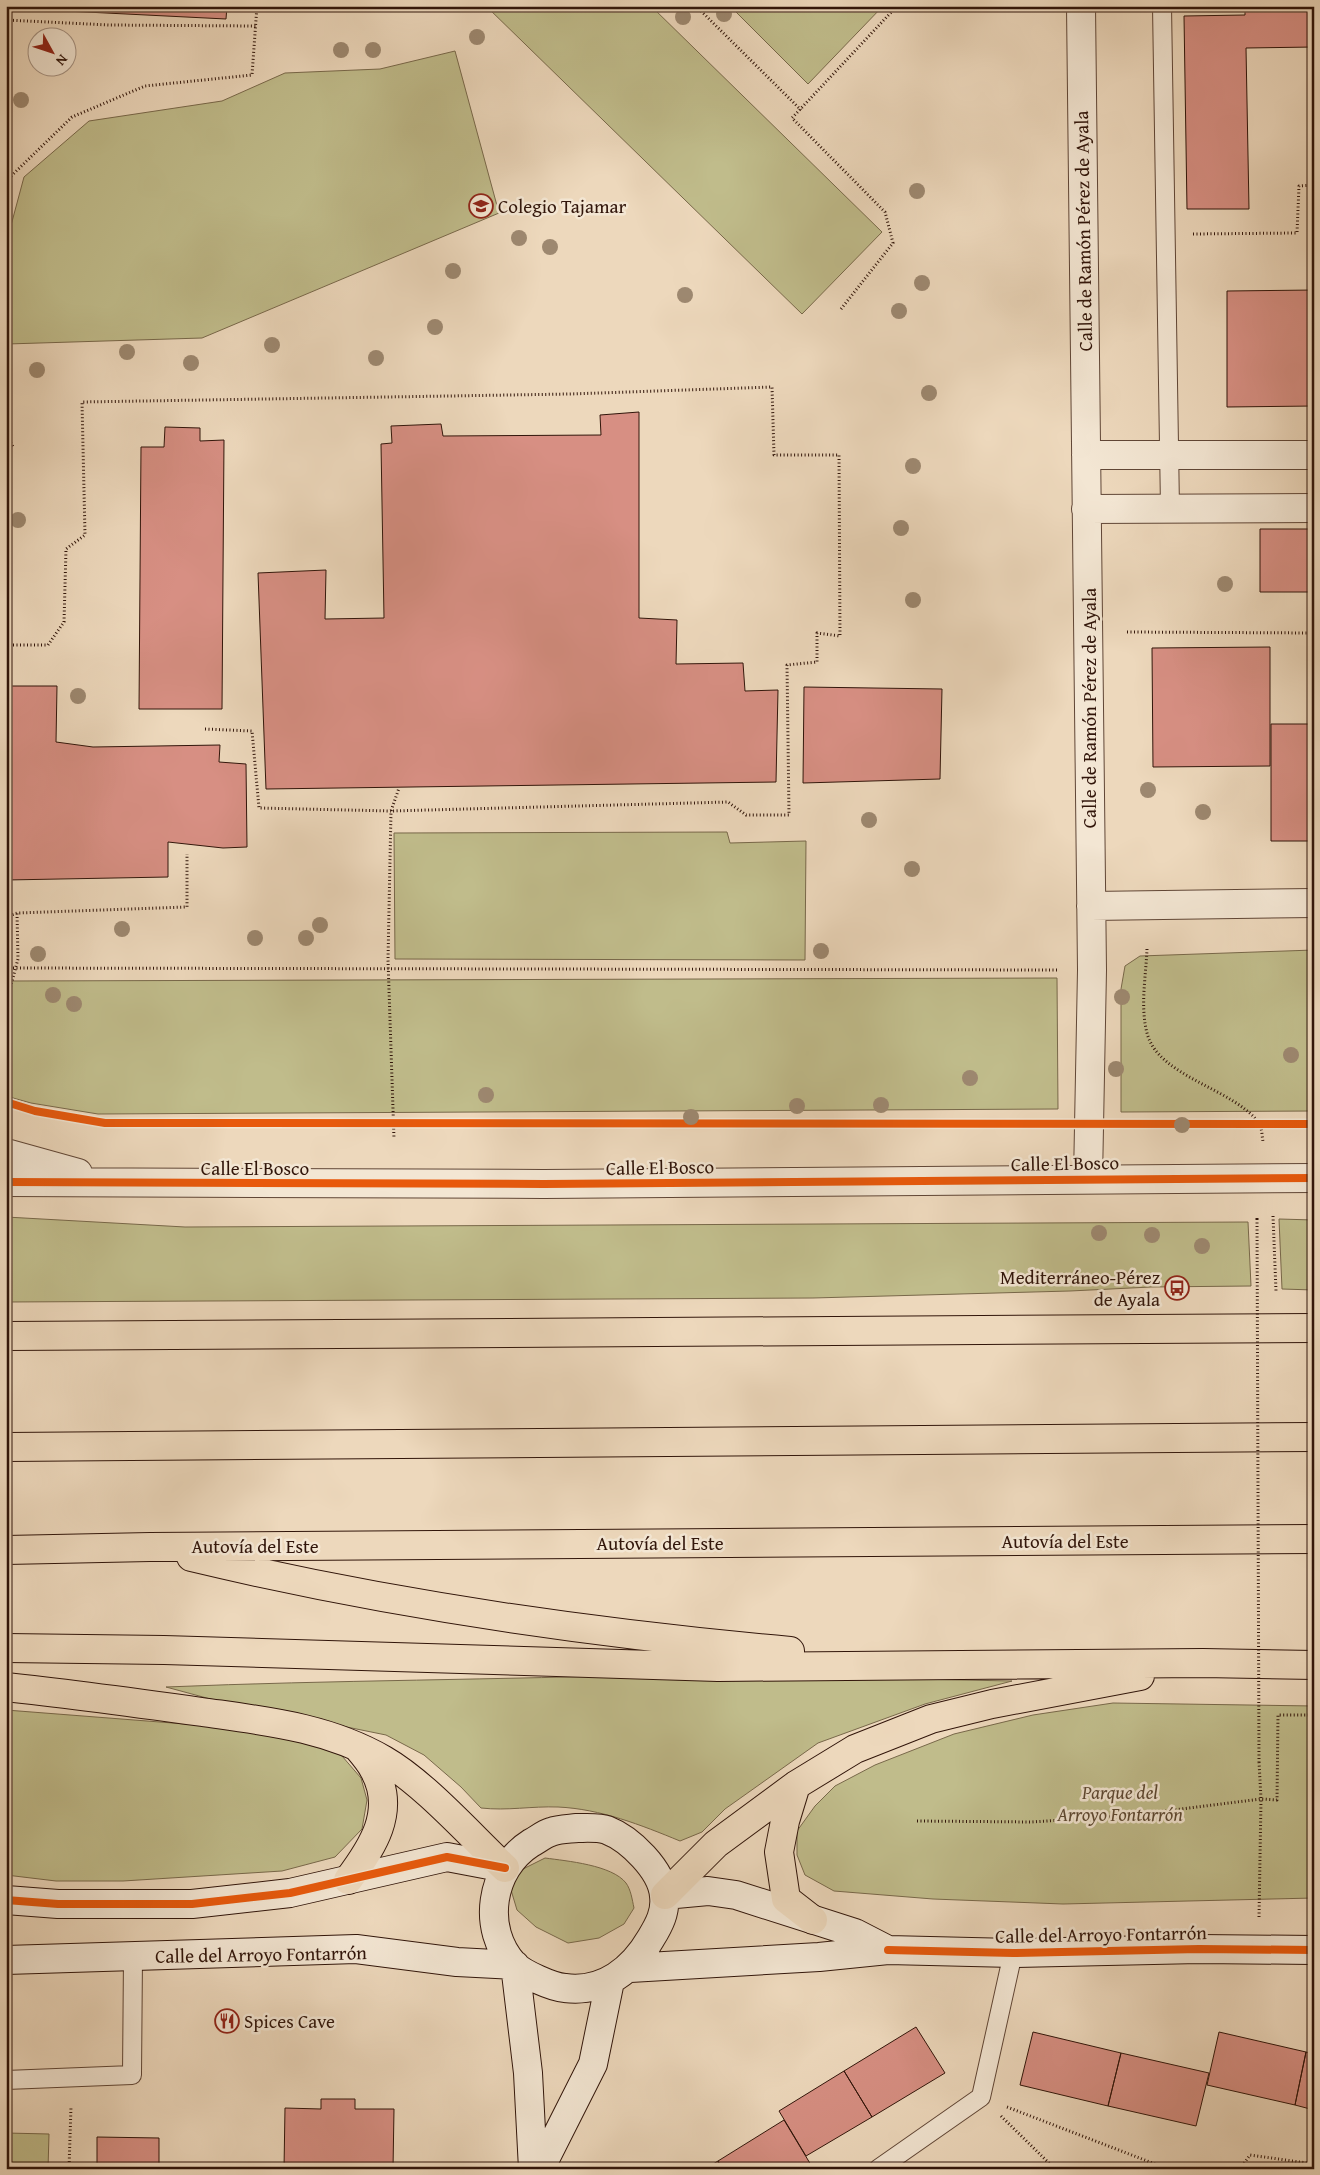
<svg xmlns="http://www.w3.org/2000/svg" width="1320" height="2175" viewBox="0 0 1320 2175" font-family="'Gentium Book Plus',serif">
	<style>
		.green { fill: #c0bc8b; stroke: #78684a }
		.building { fill: #d78f83; stroke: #31150a }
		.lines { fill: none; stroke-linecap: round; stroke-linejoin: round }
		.lane-casing { stroke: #604636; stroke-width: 20 }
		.street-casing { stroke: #604636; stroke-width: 30 }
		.secondary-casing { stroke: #31150a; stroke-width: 30 }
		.highway-casing { stroke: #31150a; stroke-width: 30 }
		.path { stroke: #31150a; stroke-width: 3; stroke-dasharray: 1 2.5; stroke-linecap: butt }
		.lane { stroke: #f3e6d3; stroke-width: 18 }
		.street { stroke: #f3e6d3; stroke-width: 28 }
		.secondary { stroke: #f3e6d3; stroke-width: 28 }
		.highway { stroke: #edd8bc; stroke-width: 28 }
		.path-bridge { stroke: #31150a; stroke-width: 3; stroke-dasharray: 1 2.5; stroke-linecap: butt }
		.cycleway-casing { stroke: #f3e6d3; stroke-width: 11 }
		.cycleway { stroke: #e8590c; stroke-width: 8 }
		.tree { fill: #9d8870 }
		.labels { text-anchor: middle; stroke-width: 5; stroke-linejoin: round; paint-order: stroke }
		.poi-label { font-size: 19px; fill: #31150a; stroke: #f3e6d3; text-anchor: start }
		.street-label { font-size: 19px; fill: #31150a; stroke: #f3e6d3 }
		.park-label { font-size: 19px; font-style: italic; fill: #5c4731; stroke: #f3e6d3 }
	</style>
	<rect width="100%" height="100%" fill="#edd8bc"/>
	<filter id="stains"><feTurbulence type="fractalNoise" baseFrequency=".004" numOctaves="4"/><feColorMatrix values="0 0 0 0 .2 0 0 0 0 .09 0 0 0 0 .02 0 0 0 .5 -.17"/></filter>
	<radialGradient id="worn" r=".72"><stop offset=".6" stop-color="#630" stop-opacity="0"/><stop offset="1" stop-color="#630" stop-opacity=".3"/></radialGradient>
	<path class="green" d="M486,6H651L882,232L802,314Z
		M730,6H883L808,84Z
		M455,51L499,213L202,338L7,344L6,244L24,177L89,121L222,101L285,73L380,69Z
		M727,832L730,843L806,841L805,960L395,959L394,833Z
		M1314,950V1111L1121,1112V989L1125,966L1140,956Z
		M1057,978L1058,1109L98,1114L31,1103L6,1096V981Z
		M6,1217L185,1227L1248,1222L1251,1286L1151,1287L1070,1291L813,1298L6,1302Z
		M1279,1219L1314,1220V1290L1282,1289Z
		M667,1674L1012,1681L925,1704L818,1743L725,1809L702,1832L680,1841C641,1825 601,1809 558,1807C532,1806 507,1811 481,1808L461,1787L424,1755L386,1735L214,1700L166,1687C333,1680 500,1680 667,1674Z
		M1113,1703L1314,1706V1898L1063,1904L933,1899L834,1891L805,1875L797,1855V1831L815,1806L835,1786L875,1765L954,1734L1033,1715Z
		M6,1710L275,1731L315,1742L342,1756L361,1778L367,1800L362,1829L335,1857L282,1871L123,1881H56L6,1875Z
		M545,1858C567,1861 612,1865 626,1883C631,1890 632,1899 634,1908L624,1924L599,1938L568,1943L536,1927L517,1910L511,1890L519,1871Z
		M6,2133L49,2134L48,2169H6Z"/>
	<path class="building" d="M6,6H227L226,19L6,8Z
		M1245,6H1314V47L1246,48L1249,209H1187L1184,16L1245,15Z
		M1314,290V406L1227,407V291Z
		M639,412V618L677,620L676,664L743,663L745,691L778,690L776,782L266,789L258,573L326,570L325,619L384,618L381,444L392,443L391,426L441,424L443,436L601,435L600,415Z
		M165,427L200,428V441L224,440L222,709H139L141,447H164Z
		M1260,529H1314V592H1260Z
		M1270,647V766L1153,767L1152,648Z
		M6,686H57L56,742L93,747L220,745L219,762L246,764L247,847L223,848L168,842V877L6,880Z
		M804,687L942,689L940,779L803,783Z
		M1271,724H1314V841H1271Z
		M916,2027L945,2073L872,2117L844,2071Z
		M1033,2032L1121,2053L1108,2106L1020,2085Z
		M1219,2032L1306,2052L1295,2105L1207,2085Z
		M1306,2052L1314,2054V2110L1295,2105Z
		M1121,2053L1209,2073L1196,2126L1108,2106Z
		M844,2071L872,2117L806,2156L779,2111Z
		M321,2099H355V2109H394L393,2169H284L285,2108L321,2109Z
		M784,2120L811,2165L805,2169H722L718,2161Z
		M97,2137L159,2138V2169H97Z
		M718,2161L722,2169H705Z"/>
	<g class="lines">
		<g class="lane-casing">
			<path id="lane" d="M1162,6L1170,508
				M6,2080L132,2075L133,1957
				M878,2169L981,2097L1013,1953"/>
		</g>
		<g class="street-casing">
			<path id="street" d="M1081,6L1092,970L1088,1179
				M1086,455H1314
				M1086,509L1314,508
				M1091,906L1314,903
				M6,1153L78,1173
				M6,1182L544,1184L1314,1178"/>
		</g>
		<g class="secondary-casing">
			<path id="secondary" d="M577,1828C586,1828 599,1827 607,1830C630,1839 662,1870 664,1896C666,1912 659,1925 651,1938C633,1969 604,1993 565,1988C552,1987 523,1974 514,1965C481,1929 490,1869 531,1843C537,1840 544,1834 551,1832C559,1829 569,1829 577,1828Z
				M665,1895L708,1891L736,1895L855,1933L888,1950
				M6,1900L58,1904H192L290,1893L447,1857L505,1868
				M6,1960L356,1949L457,1962L515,1965
				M515,1965L528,2073L533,2169
				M630,1968L819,1957L888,1950L1013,1953L1199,1949L1314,1950
				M540,2169L593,2064L610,1981"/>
		</g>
		<g class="highway-casing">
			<path id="highway" d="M6,1336L1314,1328
				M6,1447L1314,1437
				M6,1550L150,1547L1314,1539
				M191,1557C387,1604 589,1633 790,1651
				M6,1648L164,1650L718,1667L1203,1663L1314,1665
				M6,1687C72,1694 137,1703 202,1712C265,1721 327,1727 384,1760C424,1783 470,1835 505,1868
				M796,1785L785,1821L779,1852L786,1899L813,1920
				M348,1880C372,1848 397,1811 374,1770C370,1762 364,1755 358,1748
				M665,1895L716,1844L796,1785L855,1749L931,1719L992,1704L1140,1676"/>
		</g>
		<path class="path" d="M696,6L801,110
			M6,20L109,25L256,26
			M6,181L72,117L145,86L252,75L257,6
			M1193,234L1297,233L1299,186L1314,185
			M841,309L893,243L885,212L792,118L897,6
			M6,433L13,447
			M1127,632L1314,633
			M6,645H48L64,622L66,549L85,535L82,402L570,394L772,387L774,455H839L840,636L817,633V662L787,665L789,815H746L728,802L391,811L399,788
			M205,729L252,731L259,808L391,811L388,960L394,1139
			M6,917L17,913L187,907V854
			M1147,949C1146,976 1140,1006 1147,1033C1158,1077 1233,1088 1259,1123C1262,1128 1262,1136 1263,1142
			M6,968L1059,970
			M6,1004L18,959L17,913
			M1273,1216L1276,1291
			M1257,1219V1216
			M917,1821L1031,1822L1125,1816L1261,1799L1277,1800L1278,1715H1314
			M1259,1917L1261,1799L1259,1762
			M1007,2107L1168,2169
			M1001,2116L1055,2169
			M69,2169L71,2106
			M1240,2169L1250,2155L1314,2164"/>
		<use href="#lane" class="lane"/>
		<use href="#street" class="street"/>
		<use href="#secondary" class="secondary"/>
		<use href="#highway" class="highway"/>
		<path class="path-bridge" d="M1257,1219L1259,1762"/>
		<g class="cycleway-casing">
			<path id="cycleway" d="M6,1102L35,1111L105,1123L1314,1124
				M6,1182L544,1184L1314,1178
				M6,1900L58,1904H192L290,1893L447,1857L505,1868
				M888,1950L1013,1953L1199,1949L1314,1950"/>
		</g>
		<use href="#cycleway" class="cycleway"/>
	</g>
	<g class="tree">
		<circle cx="724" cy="14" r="8"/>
		<circle cx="683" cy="17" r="8"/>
		<circle cx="477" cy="37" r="8"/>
		<circle cx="341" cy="50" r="8"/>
		<circle cx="373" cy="50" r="8"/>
		<circle cx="21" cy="100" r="8"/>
		<circle cx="917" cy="191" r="8"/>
		<circle cx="519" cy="238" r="8"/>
		<circle cx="550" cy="247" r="8"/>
		<circle cx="453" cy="271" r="8"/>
		<circle cx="922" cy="283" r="8"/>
		<circle cx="685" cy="295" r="8"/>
		<circle cx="899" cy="311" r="8"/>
		<circle cx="435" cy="327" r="8"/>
		<circle cx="272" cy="345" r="8"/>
		<circle cx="127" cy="352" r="8"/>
		<circle cx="376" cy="358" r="8"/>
		<circle cx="191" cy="363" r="8"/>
		<circle cx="37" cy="370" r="8"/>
		<circle cx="929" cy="393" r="8"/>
		<circle cx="913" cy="466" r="8"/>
		<circle cx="18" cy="520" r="8"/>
		<circle cx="901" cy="528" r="8"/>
		<circle cx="1225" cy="584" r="8"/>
		<circle cx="913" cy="600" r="8"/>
		<circle cx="78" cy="696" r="8"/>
		<circle cx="1148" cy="790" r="8"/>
		<circle cx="1203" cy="812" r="8"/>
		<circle cx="869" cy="820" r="8"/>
		<circle cx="912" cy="869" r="8"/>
		<circle cx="320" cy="925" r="8"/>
		<circle cx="122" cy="929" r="8"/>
		<circle cx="255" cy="938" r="8"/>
		<circle cx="306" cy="938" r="8"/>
		<circle cx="821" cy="951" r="8"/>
		<circle cx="38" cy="954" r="8"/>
		<circle cx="53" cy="995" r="8"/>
		<circle cx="1122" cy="997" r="8"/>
		<circle cx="74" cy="1004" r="8"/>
		<circle cx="1291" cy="1055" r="8"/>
		<circle cx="1116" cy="1069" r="8"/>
		<circle cx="970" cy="1078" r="8"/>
		<circle cx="486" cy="1095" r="8"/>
		<circle cx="881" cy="1105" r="8"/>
		<circle cx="797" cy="1106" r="8"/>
		<circle cx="691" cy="1117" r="8"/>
		<circle cx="1182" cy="1125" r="8"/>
		<circle cx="1099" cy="1233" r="8"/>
		<circle cx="1152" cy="1235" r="8"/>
		<circle cx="1202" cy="1246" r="8"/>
	</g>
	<defs>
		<g id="school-ring" transform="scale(1.25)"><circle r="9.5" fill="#f3e6d3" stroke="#8f2418" stroke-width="1.5"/><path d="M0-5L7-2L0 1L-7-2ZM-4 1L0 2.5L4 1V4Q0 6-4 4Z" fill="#8f2418"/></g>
		<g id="bus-ring" transform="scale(1.25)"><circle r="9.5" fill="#f3e6d3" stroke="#8f2418" stroke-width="1.5"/><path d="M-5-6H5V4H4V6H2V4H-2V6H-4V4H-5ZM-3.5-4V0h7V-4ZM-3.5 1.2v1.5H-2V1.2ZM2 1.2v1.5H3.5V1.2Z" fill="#8f2418"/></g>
		<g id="restaurant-ring" transform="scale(1.25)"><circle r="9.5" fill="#f3e6d3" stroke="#8f2418" stroke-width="1.5"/><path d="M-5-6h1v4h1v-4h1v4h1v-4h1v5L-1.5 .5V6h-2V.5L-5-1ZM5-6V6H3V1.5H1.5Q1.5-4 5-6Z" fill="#8f2418"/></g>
	</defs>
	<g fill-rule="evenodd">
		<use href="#school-ring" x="481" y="206"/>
		<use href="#bus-ring" x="1177" y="1288"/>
		<use href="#restaurant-ring" x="227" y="2021"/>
	</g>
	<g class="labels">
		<g class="poi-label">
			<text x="498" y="213">Colegio Tajamar</text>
			<text x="1160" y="1284" text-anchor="end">Mediterráneo-Pérez<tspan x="1160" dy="22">de Ayala</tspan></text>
			<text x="244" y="2028">Spices Cave</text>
		</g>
		<g class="street-label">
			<text transform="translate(1083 231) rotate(-91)" y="7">Calle de Ramón Pérez de Ayala</text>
			<text transform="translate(1089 708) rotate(-90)" y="7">Calle de Ramón Pérez de Ayala</text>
			<text transform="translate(1065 1163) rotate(-1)" y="7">Calle El Bosco</text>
			<text transform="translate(660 1167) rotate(-1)" y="7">Calle El Bosco</text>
			<text x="255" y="1175">Calle El Bosco</text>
			<text x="1065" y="1548">Autovía del Este</text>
			<text x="660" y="1550">Autovía del Este</text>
			<text x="255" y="1553">Autovía del Este</text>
			<text transform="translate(1101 1934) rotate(-1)" y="7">Calle del Arroyo Fontarrón</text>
			<text transform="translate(261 1954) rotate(-1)" y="7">Calle del Arroyo Fontarrón</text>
		</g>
		<g class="park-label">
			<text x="1120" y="1799">Parque del<tspan x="1120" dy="22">Arroyo Fontarrón</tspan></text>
		</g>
	</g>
	<rect width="1320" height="2175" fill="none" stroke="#edd8bc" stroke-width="25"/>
	<rect x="8" y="8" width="1305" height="2160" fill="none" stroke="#31150a" stroke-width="2.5"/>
	<rect x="12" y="12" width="1295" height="2150" fill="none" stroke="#31150a"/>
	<g transform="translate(52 52) rotate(130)"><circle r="24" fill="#f3e6d3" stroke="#a59283"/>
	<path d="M0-4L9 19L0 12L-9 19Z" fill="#8f2418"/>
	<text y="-8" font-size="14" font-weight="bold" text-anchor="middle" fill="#31150a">N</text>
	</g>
	<rect width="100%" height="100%" filter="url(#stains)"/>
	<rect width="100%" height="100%" fill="url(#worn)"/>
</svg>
